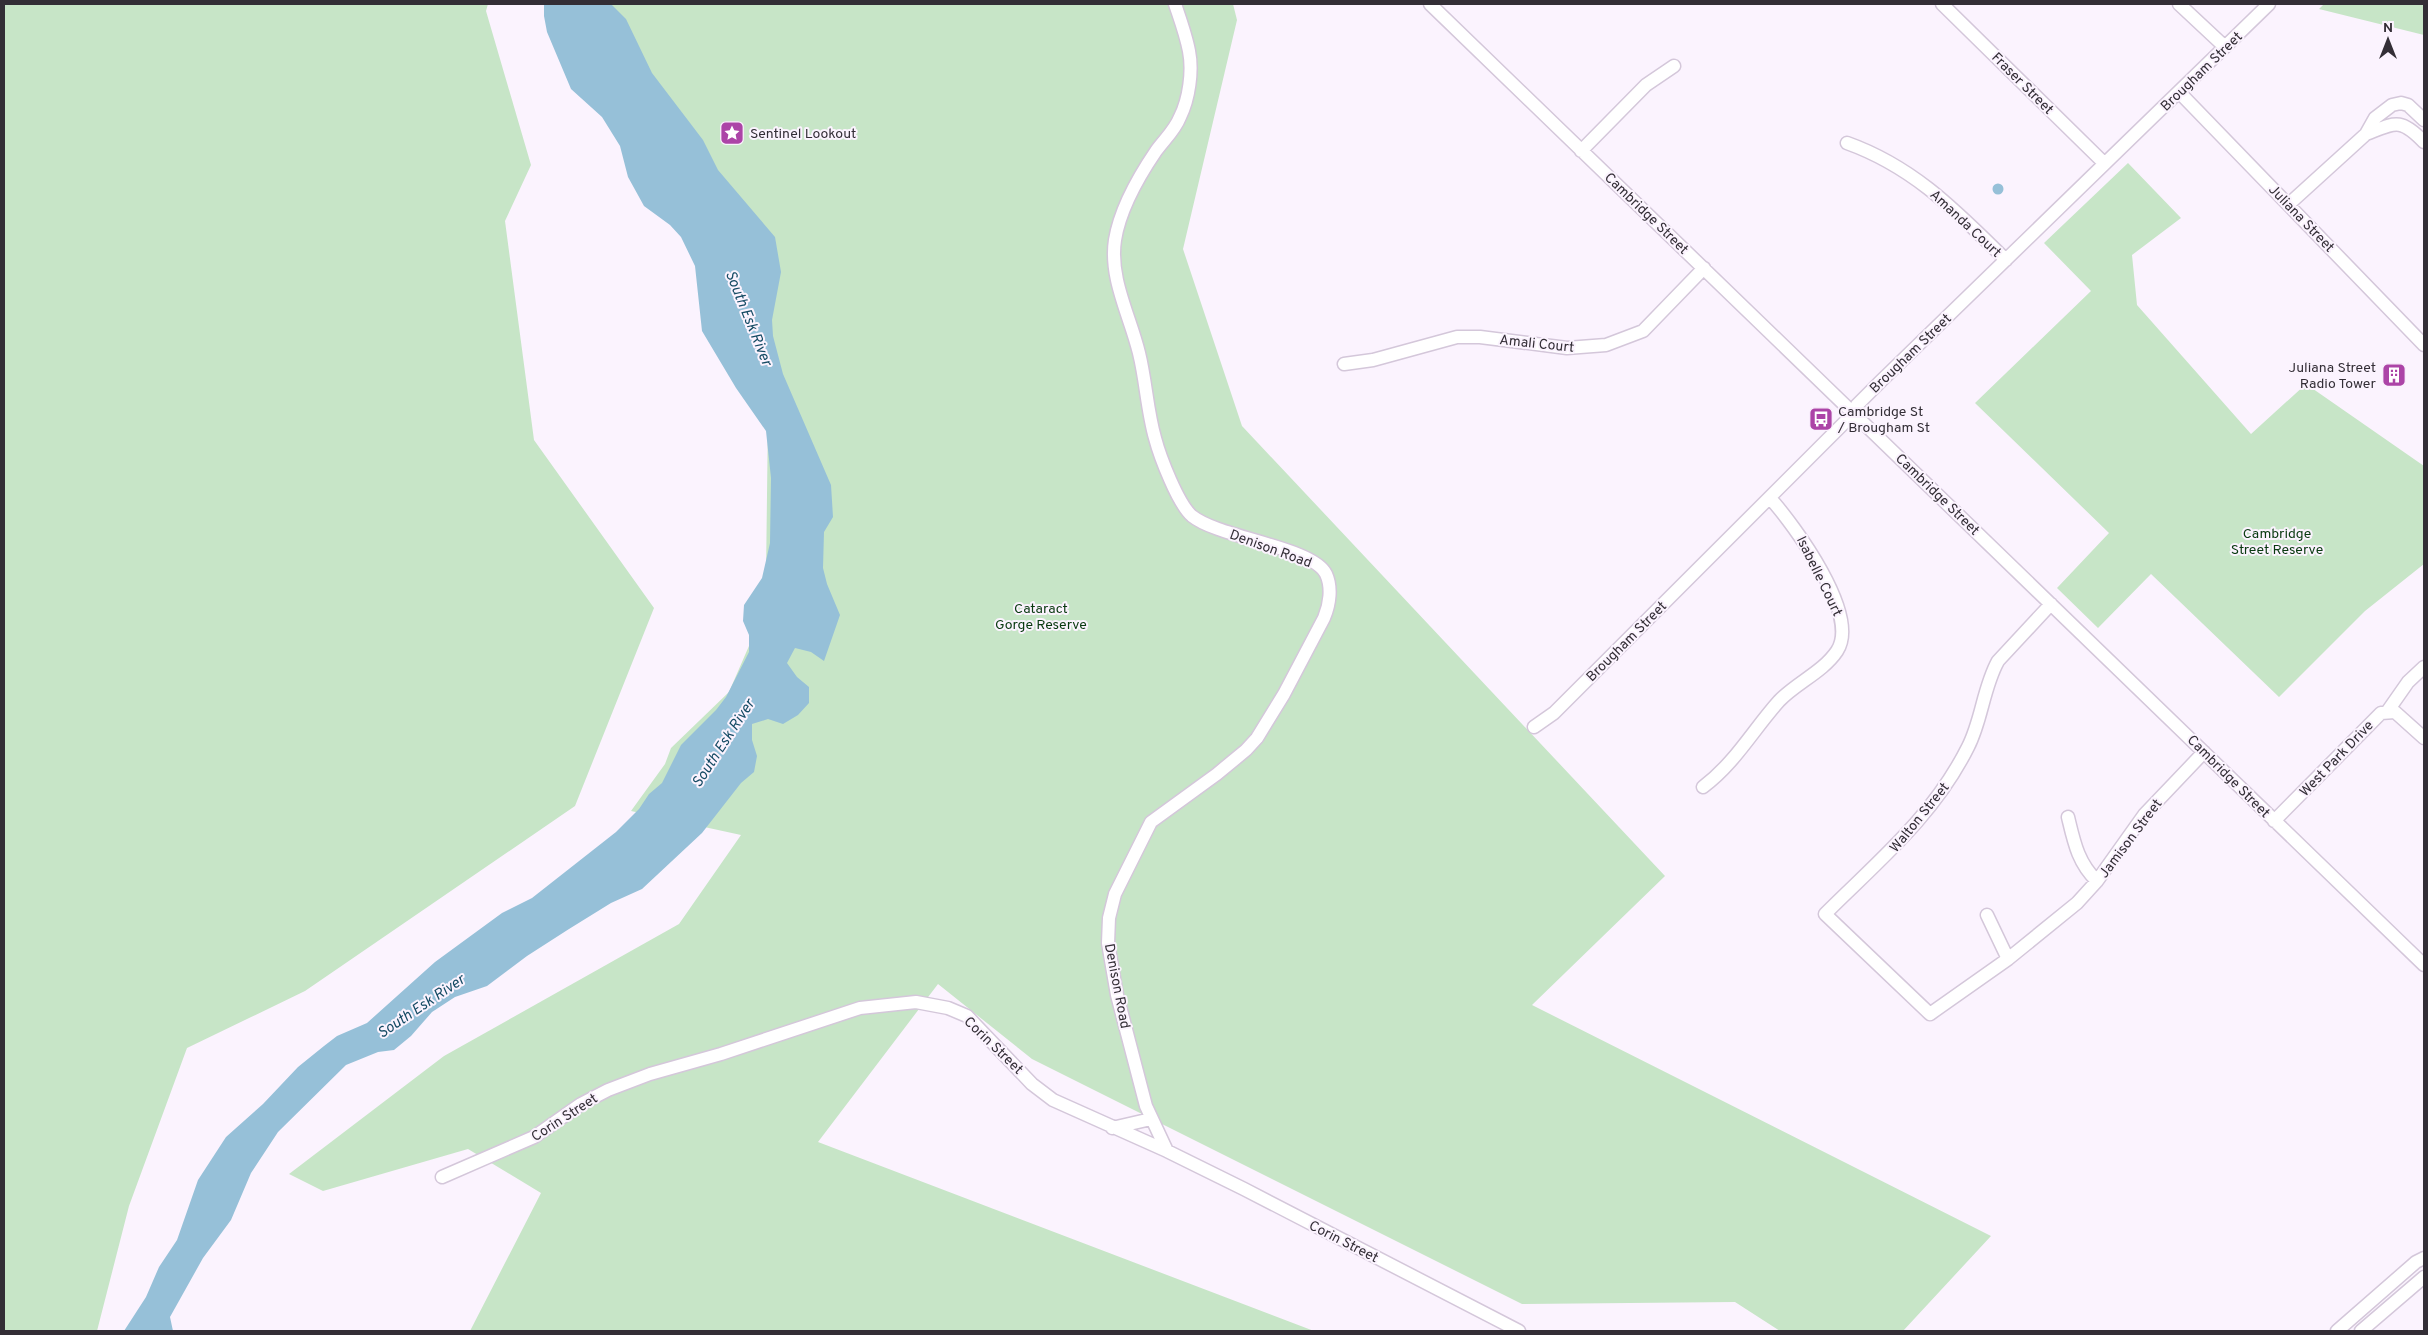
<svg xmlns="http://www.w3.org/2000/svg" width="2428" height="1335" viewBox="0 0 2428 1335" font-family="Overpass,sans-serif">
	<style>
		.green { fill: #c7e5c7 }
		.water { fill: #96c0d8 }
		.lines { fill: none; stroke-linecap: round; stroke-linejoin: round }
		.minor-casing { stroke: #d4c7da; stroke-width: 15 }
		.minor { stroke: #fff; stroke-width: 12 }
		.labels { text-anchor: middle; stroke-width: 4; stroke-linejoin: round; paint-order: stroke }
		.street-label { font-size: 14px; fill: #332e36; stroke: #fbf3fe }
		.poi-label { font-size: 14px; fill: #332e36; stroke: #fbf3fe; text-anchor: start }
		.park-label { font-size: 14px; fill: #093a10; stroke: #fbf3fe }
		.water-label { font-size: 15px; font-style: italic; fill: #154b64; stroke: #fbf3fe }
	</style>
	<rect width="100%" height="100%" fill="#fbf3fe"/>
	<path class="green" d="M4,4H488L486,11L531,165L505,221L534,440L654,608L575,806L305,991L187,1048L129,1206L97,1331H4Z
		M558,4H1233L1237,20L1183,249L1242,426L1665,876L1532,1005L1991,1236L1903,1331H1780L1735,1302L1522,1304L1032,1059L938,984L818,1142L1314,1331H470L541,1193L468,1149L323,1191L289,1174L444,1056L679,924L741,835L631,811L665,764L671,748L729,692L752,639L766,576L769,334Z
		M2324,4H2424V35L2319,9Z
		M2128,163L2181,218L2132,255L2137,305L2251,434L2306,384L2424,466V564L2365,611L2279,697L2151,574L2098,628L2057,588L2109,533L1975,403L2091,291L2044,243Z"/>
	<path class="water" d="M544,4H611L626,19L652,73L703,140L718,170L775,237L781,272L772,320L773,336L783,374L831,485L833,517L824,532L823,568L827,584L840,615L824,661L811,652L795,648L787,663L797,677L809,687V703L798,715L783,724L768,719L752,724V740L757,756L754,772L741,783L702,833L642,889L611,903L569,929L527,956L487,986L455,997L432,1012L411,1036L394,1050L378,1052L346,1065L278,1132L251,1173L231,1220L203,1258L170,1317L173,1331H124L146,1297L159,1267L177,1240L198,1180L226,1137L263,1104L298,1067L324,1046L337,1036L367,1023L435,962L502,913L532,898L616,832L639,809L649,794L662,783L681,745L716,710L726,697L749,652V635L743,621L744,605L762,578L770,543L771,478L766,431L736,388L702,331L695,266L681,237L670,225L644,206L628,177L620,146L602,117L571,89L547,32L544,16Z
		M1992.5 189a5.5 5.5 0 1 1 11 0a5.5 5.5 0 1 1-11 0Z"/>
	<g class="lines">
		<g class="minor-casing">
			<path id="minor" d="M1430,4L2424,965
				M1942,4L2104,163
				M2179,4L2225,47
				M2179,92L2424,345
				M2366,134C2395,123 2400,117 2424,142
				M1847,143C1914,167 1956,211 2006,260
				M1581,151L1646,85L1674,66
				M2289,204L2366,134L2375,118L2392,105L2401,103L2408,105L2424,120
				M1344,364L1373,360L1457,337H1480L1567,348L1606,345L1643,331L1704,268
				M2051,604L1998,661C1983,688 1982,720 1968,747C1933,817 1878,861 1825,914L1930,1014L2008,959L2077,903L2097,881L2144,815L2204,752
				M2387,712L2408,682L2424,667
				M1534,727L1554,713L1850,417L1857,405L1881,381L2269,4
				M1703,787C1735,763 1753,730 1779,701C1796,683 1823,672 1837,651C1861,615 1794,525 1770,498
				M2068,817C2074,842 2078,863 2097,881
				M2274,821L2381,713L2395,712L2424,738
				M1987,915L2008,959
				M1112,1128L1151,1119
				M1167,1151L1146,1106L1117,995L1108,943L1109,918L1115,894L1151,822L1217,774L1246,750L1257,738L1284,694L1324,618C1330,604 1332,587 1326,574C1313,547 1219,538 1192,516C1178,504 1160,457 1155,438C1147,410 1146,381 1139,353C1130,316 1109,278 1115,240C1120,209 1139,176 1156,151C1164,140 1175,130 1180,117C1189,99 1193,71 1189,51C1186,35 1180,19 1175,4
				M442,1177L534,1137L581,1104L608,1090L650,1074L721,1054L860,1008L916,1002L948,1008L967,1016L1032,1084L1053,1100L1167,1151L1244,1189L1519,1331
				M2337,1331L2416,1262L2424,1258
				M2361,1331L2424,1277"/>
		</g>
		<use href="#minor" class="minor"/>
	</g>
	<defs>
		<g id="sight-square" transform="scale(1.25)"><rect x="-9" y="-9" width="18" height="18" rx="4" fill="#ac44a7" stroke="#fbf3fe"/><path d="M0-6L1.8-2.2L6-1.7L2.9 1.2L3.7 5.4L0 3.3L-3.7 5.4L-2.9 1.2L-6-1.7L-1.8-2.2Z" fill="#fff"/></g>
		<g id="building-square" transform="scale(1.25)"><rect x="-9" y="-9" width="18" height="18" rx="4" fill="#ac44a7" stroke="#fbf3fe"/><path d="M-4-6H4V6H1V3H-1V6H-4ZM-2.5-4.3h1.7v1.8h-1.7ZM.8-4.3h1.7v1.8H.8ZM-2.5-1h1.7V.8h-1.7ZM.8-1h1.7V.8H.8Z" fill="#fff"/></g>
		<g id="bus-square" transform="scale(1.25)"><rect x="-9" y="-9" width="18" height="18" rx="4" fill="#ac44a7" stroke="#fbf3fe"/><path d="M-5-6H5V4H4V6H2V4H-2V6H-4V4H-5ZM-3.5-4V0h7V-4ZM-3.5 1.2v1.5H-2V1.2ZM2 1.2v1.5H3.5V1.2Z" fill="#fff"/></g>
	</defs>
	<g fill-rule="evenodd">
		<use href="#sight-square" x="732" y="133"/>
		<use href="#building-square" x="2394" y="375"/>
		<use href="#bus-square" x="1821" y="419"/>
	</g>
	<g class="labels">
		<g class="street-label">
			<text transform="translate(2201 71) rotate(-44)" y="5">Brougham Street</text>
			<text transform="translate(2023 83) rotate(45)" y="5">Fraser Street</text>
			<text transform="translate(1647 213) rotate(44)" y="5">Cambridge Street</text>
			<text transform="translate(2302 218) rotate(46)" y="5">Juliana Street</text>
			<text transform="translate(1966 223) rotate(43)" y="5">Amanda Court</text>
			<text transform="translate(1537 343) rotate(6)" y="5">Amali Court</text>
			<text transform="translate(1910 353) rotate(-44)" y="5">Brougham Street</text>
			<text transform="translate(1938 494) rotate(44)" y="5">Cambridge Street</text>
			<text transform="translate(1271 548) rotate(20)" y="5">Denison Road</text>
			<text transform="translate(1820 576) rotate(64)" y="5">Isabelle Court</text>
			<text transform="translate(1626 641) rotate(-45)" y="5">Brougham Street</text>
			<text transform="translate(2336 758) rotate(-46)" y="5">West Park Drive</text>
			<text transform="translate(2229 776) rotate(45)" y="5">Cambridge Street</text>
			<text transform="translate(1919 817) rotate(-51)" y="5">Walton Street</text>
			<text transform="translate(2130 838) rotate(-53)" y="5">Jamison Street</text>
			<text transform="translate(1118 986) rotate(79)" y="5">Denison Road</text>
			<text transform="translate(994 1045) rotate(44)" y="5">Corin Street</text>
			<text transform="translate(564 1117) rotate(-33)" y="5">Corin Street</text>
			<text transform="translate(1344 1241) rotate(27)" y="5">Corin Street</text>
		</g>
		<g class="poi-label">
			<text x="750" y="138">Sentinel Lookout</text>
			<text x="2376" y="372" text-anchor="end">Juliana Street<tspan x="2376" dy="16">Radio Tower</tspan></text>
			<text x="1838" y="416">Cambridge St<tspan x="1838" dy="16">/ Brougham St</tspan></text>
		</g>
		<g class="park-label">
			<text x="2277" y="538">Cambridge<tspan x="2277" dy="16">Street Reserve</tspan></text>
			<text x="1041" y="613">Cataract<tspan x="1041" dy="16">Gorge Reserve</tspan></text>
		</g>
		<g class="water-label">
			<text transform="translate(749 318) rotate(68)" y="5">South Esk River</text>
			<text transform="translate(723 743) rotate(-57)" y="5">South Esk River</text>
			<text transform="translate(421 1006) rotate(-34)" y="5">South Esk River</text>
		</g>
	</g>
	<rect width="2428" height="1335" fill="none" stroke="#332e36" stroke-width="10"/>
	<g transform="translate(2388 40)" stroke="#fbf3fe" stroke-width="4" paint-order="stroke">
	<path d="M0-4L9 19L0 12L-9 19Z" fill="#332e36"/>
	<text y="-8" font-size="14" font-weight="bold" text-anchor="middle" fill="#332e36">N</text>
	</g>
</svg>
